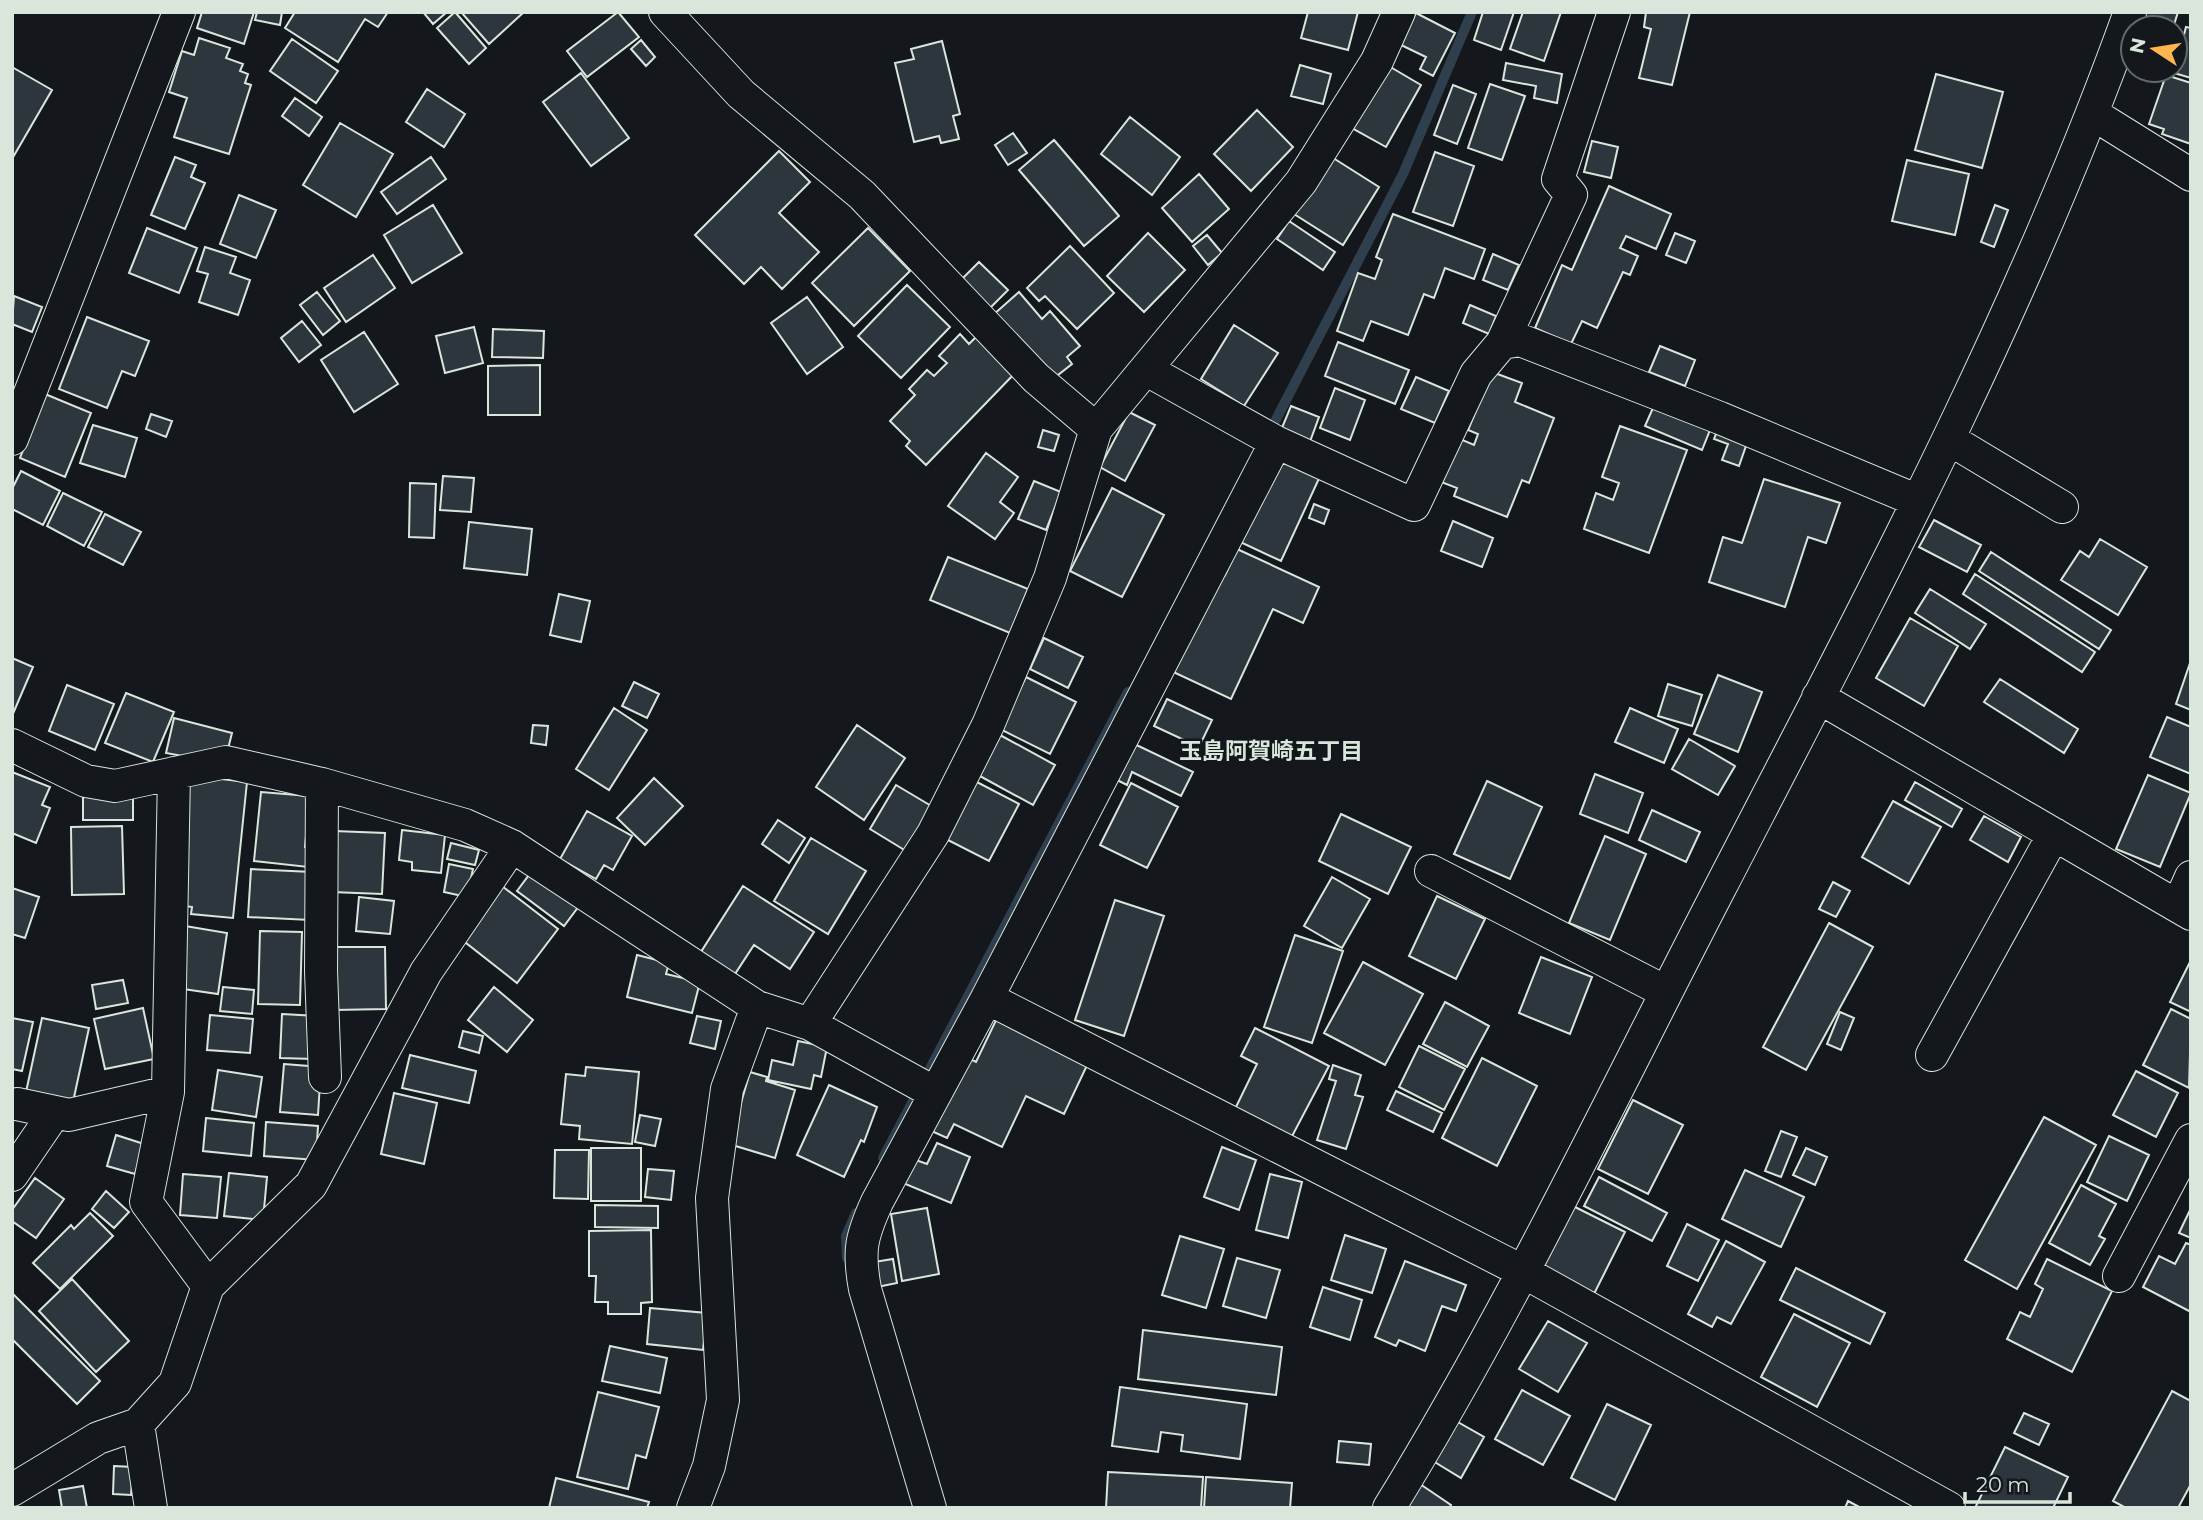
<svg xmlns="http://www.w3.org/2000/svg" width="2203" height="1520" viewBox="0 0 2203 1520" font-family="Montserrat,'Noto Sans JP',sans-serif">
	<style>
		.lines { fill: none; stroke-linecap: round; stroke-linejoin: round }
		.stream { stroke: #2f3f4d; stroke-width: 10 }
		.building { fill: #2c363c; stroke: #d8e6dc; stroke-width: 2 }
		.minor-casing { stroke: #d8e6dc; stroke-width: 34 }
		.minor { stroke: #14181c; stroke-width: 32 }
		.labels { text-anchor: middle; stroke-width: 5; stroke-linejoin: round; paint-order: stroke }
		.neighbourhood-label { font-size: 23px; font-weight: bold; fill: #d8e6dc; stroke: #14181c }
	</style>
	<rect width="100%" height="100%" fill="#14181c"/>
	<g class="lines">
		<path class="stream" d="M1268,435L1403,174L1472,12
			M883,1158L1128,692
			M847,1258L846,1236L856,1213"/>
	</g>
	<path class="building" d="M202,12H254L244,44L197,28Z
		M257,12H282L280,25L255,20Z
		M295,12H388L378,27L365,19L338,62L285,28Z
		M423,12H447L433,24Z
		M455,12L486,48L469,64L437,28Z
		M461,12H524L489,44Z
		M618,12L639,37L587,77L567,51Z
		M1308,12H1358L1348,50L1301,38Z
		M1483,12H1514L1501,50L1474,40Z
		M1523,12H1561L1544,61L1510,49Z
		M1646,12H1690L1672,85L1639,78L1651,29L1644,27Z
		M2145,12H2178L2173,28H2140Z
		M1416,13L1455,33L1433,76L1420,69L1426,57L1399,44Z
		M2186,27L2191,28V78L2174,73Z
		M199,38L230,48L226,58L243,64L240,71L248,74L245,83L251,85L229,154L174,137L187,98L169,92L182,51L194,55Z
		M292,39L338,71L316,103L270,71Z
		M641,40L655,57L646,66L631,49Z
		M942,41L960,114L953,116L959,139L941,143L939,136L914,142L895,63L914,59L911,49Z
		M1506,63L1562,74L1557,103L1534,98L1536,86L1503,80Z
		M1300,65L1331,74L1323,104L1291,96Z
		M1387,65L1421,85L1386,147L1352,128Z
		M12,67L52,90L12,159Z
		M581,73L629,138L591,166L543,102Z
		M1936,74L2003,92L1982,168L1915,150Z
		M2166,75L2191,83V144L2162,134L2164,129L2149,124Z
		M1490,84L1525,96L1502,160L1468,148Z
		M1453,85L1476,94L1457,144L1434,135Z
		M427,89L465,114L444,147L406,122Z
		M295,98L322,117L309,136L282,116Z
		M1257,110L1293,147L1251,191L1214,154Z
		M1130,117L1180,157L1152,195L1101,154Z
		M340,123L393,154L356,217L303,185Z
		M1013,133L1027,153L1008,165L995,145Z
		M1054,140L1119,216L1084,246L1019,170Z
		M1592,141L1618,147L1611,178L1584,172Z
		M779,151L810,182L779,213L819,252L782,289L761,267L744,284L695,235Z
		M1435,152L1474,166L1453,226L1413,212Z
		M1330,156L1379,187L1343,245L1294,214Z
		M175,157L196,165L191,177L205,183L185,229L151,215Z
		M431,157L446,179L397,214L381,192Z
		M1907,160L1969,174L1955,235L1892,221Z
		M1199,174L1229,209L1192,242L1162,208Z
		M1609,186L1671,214L1656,249L1626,236L1620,248L1638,256L1630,275L1623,272L1597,328L1582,321L1571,344L1535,328L1562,265L1572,270Z
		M239,195L276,210L256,258L220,244Z
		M433,205L462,253L412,283L384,235Z
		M1995,205L2008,210L1994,247L1981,242Z
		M1393,214L1485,249L1474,279L1445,268L1434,298L1424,294L1408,335L1371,321L1363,341L1337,331L1358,273L1375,279L1382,260L1376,257Z
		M1289,221L1335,252L1323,270L1277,239Z
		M147,228L197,248L179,293L129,273Z
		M868,228L910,271L854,326L812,283Z
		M1148,233L1185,270L1144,312L1107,276Z
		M1675,233L1695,241L1686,263L1666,255Z
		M1207,235L1222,253L1208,265L1193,246Z
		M1070,246L1114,293L1077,329L1045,296L1039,301L1027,288Z
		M205,247L236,257L230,273L250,280L238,315L199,302L208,274L197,271Z
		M1493,254L1519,265L1508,290L1483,280Z
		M373,255L395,288L346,322L324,288Z
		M979,262L1008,290L990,308L961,280Z
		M907,285L950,327L901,378L858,336Z
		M317,292L340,321L323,335L300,305Z
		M1019,292L1042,319L1050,311L1080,346L1067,357L1072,364L1049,382L993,315Z
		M14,296L42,307L32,332L12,324Z
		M807,297L843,347L807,374L771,323Z
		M1470,305L1496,316L1489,334L1463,323Z
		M87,317L149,341L135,376L122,371L107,408L59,389Z
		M302,321L321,345L299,362L281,338Z
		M1234,325L1278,353L1244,406L1201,379Z
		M474,327L483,363L445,373L436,336Z
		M493,329L544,331L543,358L492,357Z
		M364,332L398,384L354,412L321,360Z
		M960,334L969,344L979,334L1018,370L926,465L906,446L910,441L890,421L915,395L909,389L927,370L934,376L947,363L939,356Z
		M1338,342L1409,370L1395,404L1325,376Z
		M1660,346L1695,360L1685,386L1649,372Z
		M540,365V415H488V366Z
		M1492,372L1522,383L1515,402L1554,418L1529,483L1522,480L1507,517L1454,496L1457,488L1436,480L1453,436L1474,445L1478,434L1468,430Z
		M1416,377L1449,391L1435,423L1401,409Z
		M1335,388L1365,400L1350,440L1320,428Z
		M45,394L91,413L65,477L20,458Z
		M1656,401L1712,425L1702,450L1645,426Z
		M1291,406L1319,417L1308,447L1279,435Z
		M1129,412L1155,425L1125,481L1100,467Z
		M151,414L172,421L166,437L146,429Z
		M93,425L137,438L125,477L80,463Z
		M1620,426L1687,450L1649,553L1584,529L1596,493L1613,500L1619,483L1602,477Z
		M1718,429L1748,440L1739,466L1722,460L1728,444L1714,439Z
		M1043,430L1059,435L1054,451L1038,447Z
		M1277,451L1322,472L1281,561L1236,540Z
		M986,453L1018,477L1000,502L1014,513L995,539L948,506Z
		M21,471L60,491L43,525L12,509V489Z
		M443,476L474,478L471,512L440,510Z
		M1764,479L1840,503L1826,543L1808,537L1785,607L1709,582L1723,537L1742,543Z
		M1034,481L1061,492L1046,530L1018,519Z
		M410,483L436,484L434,538L409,537Z
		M1112,488L1164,515L1122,597L1070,571Z
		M63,493L102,512L84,546L47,526Z
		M1314,504L1329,510L1324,524L1309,518Z
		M105,514L141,532L123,565L88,547Z
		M1934,520L1981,545L1967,572L1919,547Z
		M1453,521L1493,538L1482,567L1441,551Z
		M469,522L532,529L527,575L464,568Z
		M2100,539L2147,567L2118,615L2061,580L2080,551L2089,557Z
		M1237,549L1319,587L1303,623L1273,609L1231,699L1169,670L1216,570L1225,575Z
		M1991,552L2111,630L2099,649L1979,571Z
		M948,557L1028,589L1010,633L930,600Z
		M1975,574L2095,652L2082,672L1963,594Z
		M1930,589L1986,624L1970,649L1915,613Z
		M559,594L590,601L581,642L550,635Z
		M1910,618L1958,646L1924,706L1876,678Z
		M1044,638L1083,657L1068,688L1030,669Z
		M12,658L33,667L12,716Z
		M2190,663L2191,664V710L2176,704Z
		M1718,675L1762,692L1738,752L1694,734Z
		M1026,677L1076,702L1050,754L1000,729Z
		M2000,679L2078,729L2064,753L1984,702Z
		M634,682L659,694L647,718L622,706Z
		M1668,684L1702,695L1692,726L1658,716Z
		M67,685L114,704L95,750L49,731Z
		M126,693L174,712L153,762L105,743Z
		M1167,699L1212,720L1199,747L1154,726Z
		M614,708L647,730L609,790L576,769Z
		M1630,708L1678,729L1664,763L1615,742Z
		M2167,717L2191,727V774L2150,757Z
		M174,718L232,733L227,753L199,759L166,753Z
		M533,725L548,726L546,745L531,743Z
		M857,725L905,758L864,820L816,787Z
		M1000,735L1055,765L1033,805L978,775Z
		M1689,739L1735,766L1718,795L1672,769Z
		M1126,740L1193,772L1181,796L1132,772L1127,785L1109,776Z
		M12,772L50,787L42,805L50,808L36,843L12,833Z
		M1595,774L1643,793L1628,833L1580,814Z
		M187,775L247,782L233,918L191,914L192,907L173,904Z
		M2148,775L2191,793L2160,867L2116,849Z
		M654,778L683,806L645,845L617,818Z
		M973,780L1019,804L989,861L942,837Z
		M1487,781L1542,807L1510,879L1454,854Z
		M1915,782L1962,809L1952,827L1905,800Z
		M1131,783L1178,807L1147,868L1100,845Z
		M896,785L933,807L906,851L870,829Z
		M83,790H133V820H83Z
		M261,792L321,797L307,824L305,847L319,848L317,868L254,861Z
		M1893,801L1941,827L1909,884L1862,857Z
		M1652,810L1700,832L1686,862L1639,840Z
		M587,811L632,836L613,870L604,865L596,879L560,859Z
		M1341,814L1411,847L1388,894L1319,861Z
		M1984,816L2021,837L2008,862L1970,840Z
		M778,820L805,838L789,863L762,844Z
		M122,826L124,894L72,895L71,827Z
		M402,830L445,835L441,873L412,870V862L399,860Z
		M334,831L385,833L382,894L332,892Z
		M1605,836L1646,854L1610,940L1569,923Z
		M811,838L866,871L828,934L774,901Z
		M451,843L479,850L475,865L447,859Z
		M449,864L473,869L467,897L444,892Z
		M251,869L312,872L310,920L248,917Z
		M532,871L579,906L564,926L517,891Z
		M1332,877L1370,899L1342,948L1304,926Z
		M1833,882L1850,891L1836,917L1819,909Z
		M502,886L558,929L517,983L461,939Z
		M743,886L814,932L790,969L754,945L733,977L699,955Z
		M12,888L39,897L25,938L12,934Z
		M1437,896L1485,919L1456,979L1409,956Z
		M359,897L394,901L390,934L356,931Z
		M1115,900L1164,916L1124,1036L1075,1020Z
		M1829,923L1873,947L1806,1070L1763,1047Z
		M185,926L227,933L218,994L176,988Z
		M260,931L302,932L300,1005L258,1004Z
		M1295,935L1343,951L1312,1043L1264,1027Z
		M332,947H385L386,1009L334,1010Z
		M637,955L669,963L666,974L700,982L692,1013L627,997Z
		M1541,957L1592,977L1570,1034L1519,1013Z
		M2191,960V1012L2170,1002Z
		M1363,962L1423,994L1385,1065L1324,1033Z
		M123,980L128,1003L96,1009L92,985Z
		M223,987L254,990L252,1014L220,1011Z
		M494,987L533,1020L507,1052L468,1020Z
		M1445,1002L1489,1026L1467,1067L1423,1044Z
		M143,1008L154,1059L105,1069L94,1019Z
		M2171,1009L2191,1019L2189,1088L2143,1065Z
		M1840,1012L1854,1018L1841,1050L1827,1044Z
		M282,1014L317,1016L314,1059L280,1058Z
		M999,1014L1090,1059L1064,1114L1026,1096L1002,1147L954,1124L947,1138L927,1129L962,1055L976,1062Z
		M210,1015L253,1019L250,1053L207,1050Z
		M697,1016L721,1021L715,1049L690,1043Z
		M12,1018L33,1022L22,1071L12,1069Z
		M42,1018L89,1028L73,1102L26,1092Z
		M1255,1028L1329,1066L1289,1142L1233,1113L1257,1064L1241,1056Z
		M463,1031L483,1036L479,1053L459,1047Z
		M798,1041L827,1047L821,1077L814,1075L811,1089L768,1080L772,1060L793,1065Z
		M1419,1046L1465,1069L1444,1110L1399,1087Z
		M410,1055L476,1071L469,1103L402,1088Z
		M1482,1058L1537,1086L1497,1166L1442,1138Z
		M284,1064L321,1067L318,1115L280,1112Z
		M1333,1065L1361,1075L1355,1095L1363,1097L1346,1149L1317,1140L1336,1081L1329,1079Z
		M586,1067L639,1072L632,1144L579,1139L580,1126L561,1124L566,1074L585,1076Z
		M218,1070L262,1077L256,1117L212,1110Z
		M2136,1071L2178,1093L2156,1137L2113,1115Z
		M750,1072L767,1077L766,1081L795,1090L775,1158L729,1144Z
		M829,1085L877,1107L864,1142L861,1140L844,1177L797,1155Z
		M1396,1091L1442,1113L1433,1132L1387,1110Z
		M394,1093L437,1103L424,1164L381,1154Z
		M1633,1100L1683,1125L1648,1194L1598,1169Z
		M640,1115L661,1119L655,1146L635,1142Z
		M2044,1117L2096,1145L2017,1289L1965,1260Z
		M206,1118L254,1123L251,1156L203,1151Z
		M266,1122L318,1126L316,1160L264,1156Z
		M1781,1131L1797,1137L1781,1177L1765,1171Z
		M116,1135L144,1144L135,1174L107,1166Z
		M2109,1136L2149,1155L2127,1201L2087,1182Z
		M937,1143L970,1157L951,1203L903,1183L913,1159L927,1164Z
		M1222,1147L1256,1160L1239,1210L1204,1197Z
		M591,1148H641V1201H591Z
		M1806,1148L1827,1157L1815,1185L1793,1175Z
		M555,1150H589L588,1199L554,1198Z
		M648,1169L674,1171L671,1200L645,1197Z
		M1745,1170L1804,1197L1781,1247L1722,1219Z
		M229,1173L267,1177L263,1220L224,1216Z
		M183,1174L221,1177L217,1218L180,1215Z
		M1270,1174L1302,1182L1288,1238L1256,1230Z
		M1599,1177L1667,1213L1652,1241L1584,1206Z
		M35,1178L64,1199L36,1238L12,1221V1210Z
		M2081,1185L2116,1204L2099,1236L2105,1239L2090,1265L2049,1243Z
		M106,1191L129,1212L114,1228L92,1209Z
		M1569,1204L1625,1232L1593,1296L1537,1267Z
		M595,1205L658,1206V1228L595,1227Z
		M927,1208L939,1274L902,1281L891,1214Z
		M2191,1208V1238L2179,1233Z
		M90,1213L113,1236L60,1289L33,1263L71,1225L74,1229Z
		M1687,1224L1719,1240L1698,1281L1667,1266Z
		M651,1230L652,1302L641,1303V1314H608V1302H595L596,1276H589V1231Z
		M1345,1235L1386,1249L1372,1293L1331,1280Z
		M1180,1236L1224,1249L1206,1308L1162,1295Z
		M1726,1241L1765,1262L1731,1324L1717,1317L1712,1327L1688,1314Z
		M2186,1243L2191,1245V1312L2143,1287L2159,1256L2175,1264Z
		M1237,1258L1280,1270L1266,1318L1223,1306Z
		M893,1259L897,1283L872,1288L868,1263Z
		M2047,1259L2112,1291L2072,1372L2007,1339L2020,1312L2030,1317L2043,1289L2035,1284Z
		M1405,1261L1466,1285L1456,1311L1442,1306L1425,1351L1399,1340L1396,1346L1375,1337Z
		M1796,1268L1885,1313L1870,1344L1780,1300Z
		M72,1279L129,1341L96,1372L39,1311Z
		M1323,1287L1362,1300L1350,1340L1310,1327Z
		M12,1293L100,1381L77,1404L12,1339Z
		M650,1308L707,1313L703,1350L647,1344Z
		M1794,1314L1850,1343L1817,1407L1761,1377Z
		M1548,1321L1587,1343L1558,1392L1519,1369Z
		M1143,1330L1282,1347L1276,1395L1138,1379Z
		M610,1346L667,1358L660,1393L602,1381Z
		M1120,1387L1247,1404L1240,1459L1181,1451L1183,1435L1161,1432L1158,1452L1112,1446Z
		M1522,1390L1570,1416L1543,1465L1495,1439Z
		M2172,1391L2191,1401V1484L2178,1508H2126L2113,1501Z
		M598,1392L659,1407L646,1458L636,1455L628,1489L577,1477Z
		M1607,1404L1651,1425L1615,1500L1571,1478Z
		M2024,1413L2049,1424L2039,1445L2014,1433Z
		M1456,1421L1484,1437L1461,1478L1433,1461Z
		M1339,1441L1371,1444L1369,1465L1337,1462Z
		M2005,1447L2068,1477L2053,1508H1975Z
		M114,1466L133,1467L131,1495L113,1494Z
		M1108,1472L1203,1477L1201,1508H1106Z
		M1206,1477L1292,1483L1290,1508H1204Z
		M556,1478L649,1502L647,1508H549Z
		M1417,1482L1451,1505L1449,1508H1400Z
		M83,1486L87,1508H62L59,1490Z
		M1848,1501L1861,1508H1845Z"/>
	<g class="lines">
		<g class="minor-casing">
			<path id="minor" d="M665,12L741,94L862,195L1036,378L1096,429
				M2093,114L2191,175
				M1502,343L1571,195L1558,179L1614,12
				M1147,370L1276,442L1414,505L1476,374L1502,343L1520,340L1720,418L1918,501
				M12,439L179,12
				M1949,439L2062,507
				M1818,697L2191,914
				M12,745L86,781L115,786L226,762L322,784L465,825L512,846L757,1007L810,1024L935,1093
				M322,784L321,971L325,1077
				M1431,871L1666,992
				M2178,906L2191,877
				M987,998L1276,442
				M810,1024L933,834L988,725L1050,578L1096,429L1301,182L1377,61L1399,12
				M1932,1055L2054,834
				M168,1092L146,1202L208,1286
				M17,1104L69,1115L168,1092L174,773
				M12,1175L55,1112
				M2119,1276L2191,1140
				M138,1424L151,1508
				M12,1490L98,1438L138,1424L175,1383L208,1286L311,1185L426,972L512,846
				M693,1508L709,1466L723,1400L712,1198L727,1089L757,1007
				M930,1508L865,1289C858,1251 861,1237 877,1202L987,998L1522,1271L1949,1508
				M1389,1508C1512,1308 1613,1094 1721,886C1869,600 2021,316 2130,12"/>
		</g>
		<use href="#minor" class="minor"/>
	</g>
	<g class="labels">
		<g class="neighbourhood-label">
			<text x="1271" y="759">玉島阿賀崎五丁目</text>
		</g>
	</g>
	<rect width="2203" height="1520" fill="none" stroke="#d8e6dc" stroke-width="28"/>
	<g transform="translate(2154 49) rotate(282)"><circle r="33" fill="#14181c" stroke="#626a69" stroke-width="2"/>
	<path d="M0-5L12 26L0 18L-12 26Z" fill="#ffb74d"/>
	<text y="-10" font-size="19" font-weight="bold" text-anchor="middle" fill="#d8e6dc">N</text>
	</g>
	<path d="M1965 1492v10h105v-10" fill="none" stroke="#d8e6dc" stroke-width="3.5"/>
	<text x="1976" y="1492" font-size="21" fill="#d8e6dc" stroke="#14181c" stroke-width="5" paint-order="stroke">20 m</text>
</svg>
